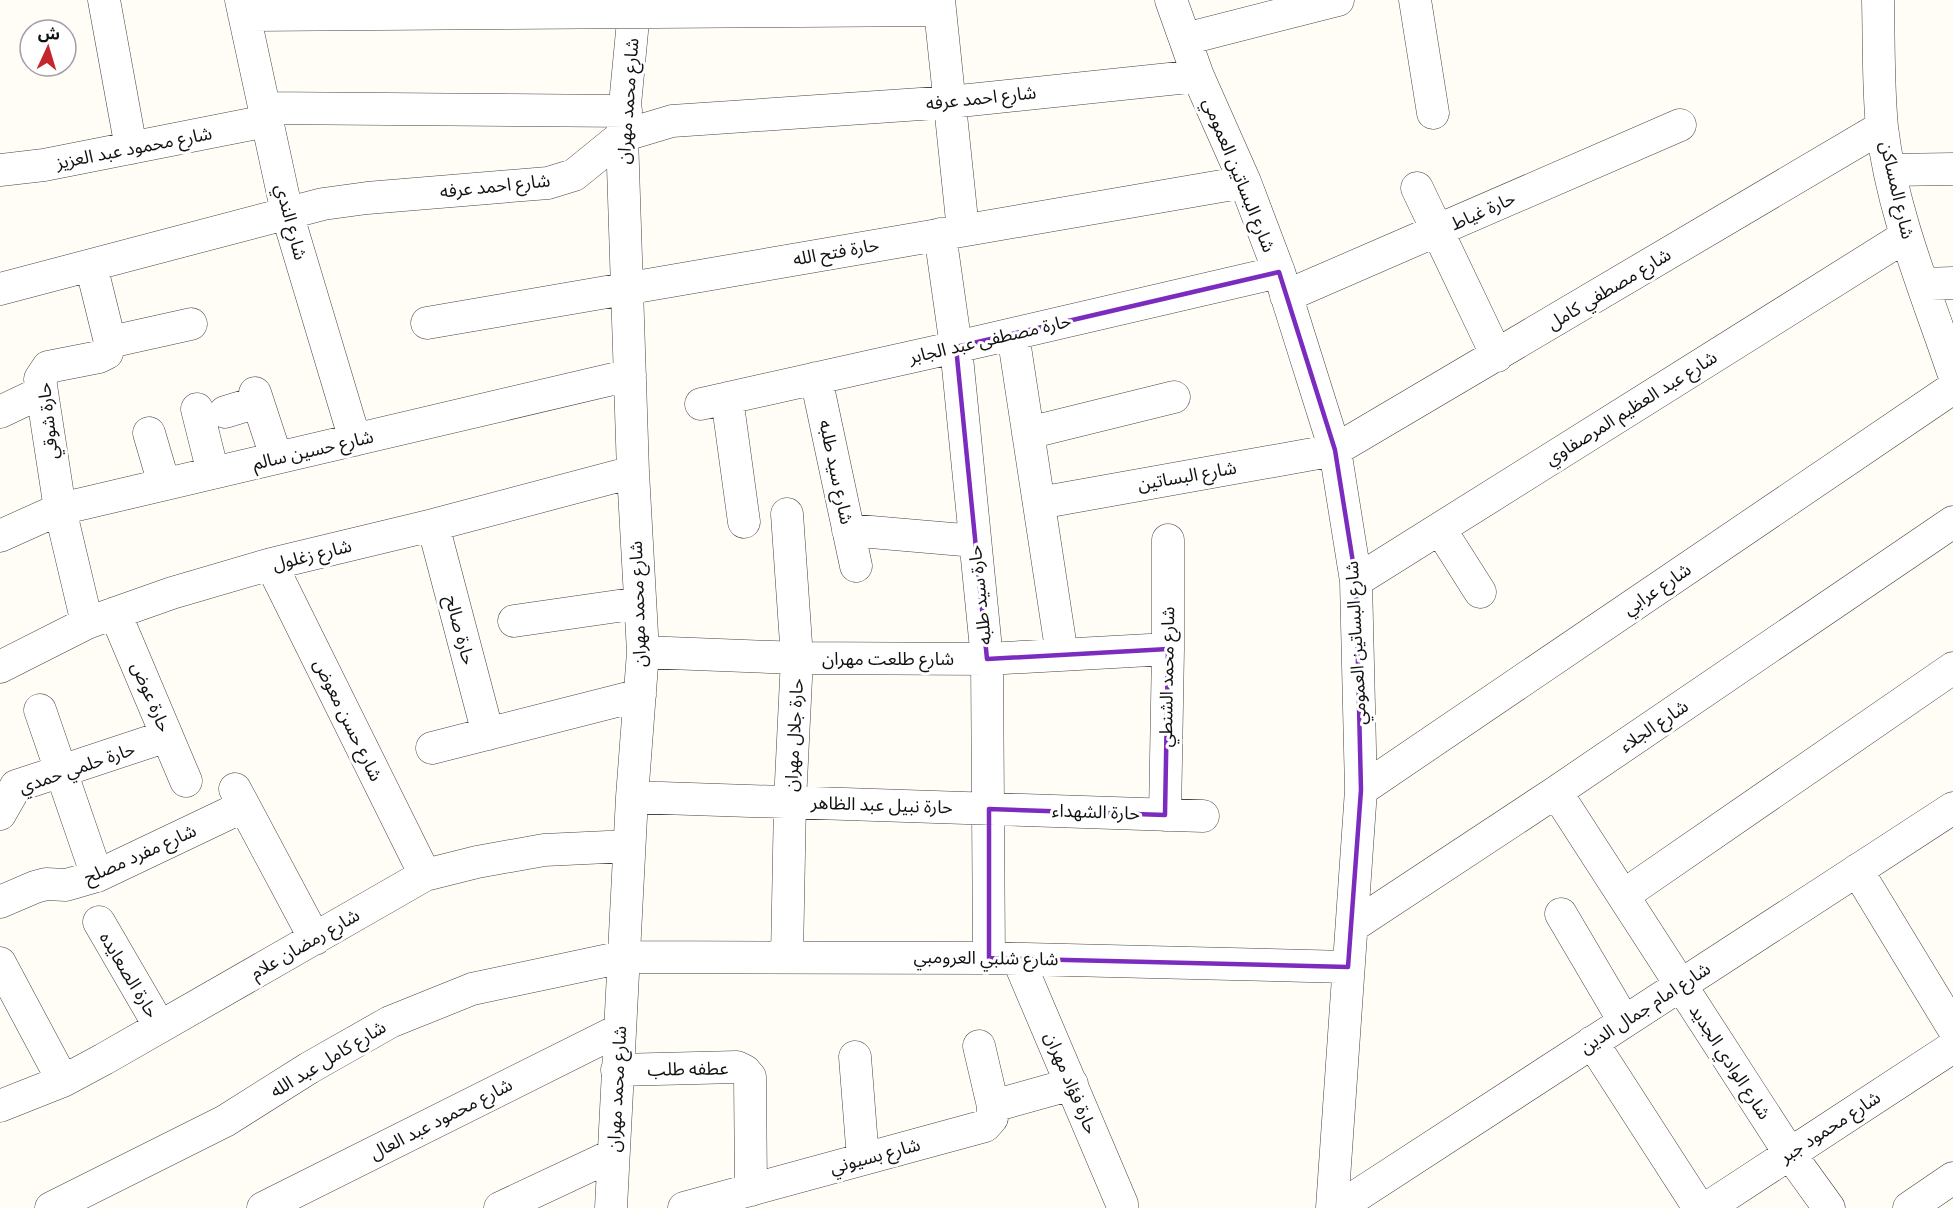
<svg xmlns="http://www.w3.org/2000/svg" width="1953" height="1208" viewBox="0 0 1953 1208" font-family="Merriweather,'Noto Sans Arabic',serif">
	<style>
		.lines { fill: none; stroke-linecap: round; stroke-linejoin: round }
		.minor-casing { stroke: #444; stroke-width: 33 }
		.minor { stroke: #fff; stroke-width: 32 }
		.marked { fill: none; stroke: #7b2cbf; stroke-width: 4.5; stroke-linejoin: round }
		.labels { text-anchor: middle; stroke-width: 6; stroke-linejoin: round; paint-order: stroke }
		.street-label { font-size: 18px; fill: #111; stroke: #fff }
	</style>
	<rect width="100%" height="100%" fill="#fffdf5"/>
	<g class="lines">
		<g class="minor-casing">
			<path id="minor" d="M104,0L131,148
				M241,0L287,213L355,440
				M939,0L963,230
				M1171,0L1198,76L1245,182L1279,272L1335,450L1356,581L1361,790L1332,1208
				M1415,0L1433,113
				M1878,0C1879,42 1878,86 1882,127C1892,212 1926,292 1953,372
				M244,15L940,10
				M1185,39L1338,0
				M264,108L626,111
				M0,170L44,165L267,121
				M1890,170L1953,169
				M1417,188L1497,356
				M940,234L956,347L987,659L989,958
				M1923,284L1953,283
				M0,289L323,204L367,198L548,183L574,175L622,136L672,121L950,102L1198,76
				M1286,296L1680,125
				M427,323L1245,182
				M1013,334L1062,655
				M110,342L191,324
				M816,378L856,566
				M255,393L276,457
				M727,398L744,522
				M701,404L956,347L1279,272
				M197,409L213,473
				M0,412L42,392
				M225,412L258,402
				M149,433L164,484
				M1028,433L1174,397
				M1039,503L1335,450L1882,127
				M433,525L488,734
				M1440,529L1480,592
				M848,530L975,541
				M0,536L60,509L630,375
				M271,564L425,875
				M1356,581L1906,236
				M115,613L186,781
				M514,621L639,603
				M87,623L60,509L40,379L48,367L99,357L107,353L110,342L91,265
				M643,652L797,658L987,659L1168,649
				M0,667L87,623L172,593L271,564L433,525L633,472
				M40,710L97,876
				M432,748L640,695
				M235,789L315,939
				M1361,790L1953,388
				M1556,792L1790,1154L1829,1208
				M632,797L1203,816
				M0,814L16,786L167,736
				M1165,815L1168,649V540
				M1857,870L1953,1028
				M1624,895L1953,668
				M0,902L35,887L46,884L66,885L97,876L244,806
				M1561,914L1624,1021
				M99,922L160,1027
				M1353,926L1556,792L1953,522
				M787,956L790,802L797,658L787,514
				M1018,959L1122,1204V1208
				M0,963L63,1081
				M1592,1042L1699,1208
				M855,1057L863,1159
				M617,1070L737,1067L745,1071L750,1077L751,1190
				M0,1106L63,1081L104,1059L425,875L477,862L544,850L629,846
				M993,1106L1072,1084
				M51,1208L225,1121L309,1068L390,1022L472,989L623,957L989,958L1348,967
				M263,1208L619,1030
				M500,1208L613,1155
				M611,1208L632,797L643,652L633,472L622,136L635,0
				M684,1208L985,1126L992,1118L993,1106L979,1046
				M1338,1208L1953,808
				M1707,1208L1953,1047
				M1909,1208L1953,1178"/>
		</g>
		<use href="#minor" class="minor"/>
	</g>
	<path class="marked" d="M1279,272L1335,450L1356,581L1361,790L1348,967L989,958V809L1165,815L1168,649L987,659L956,347Z"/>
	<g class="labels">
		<g class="street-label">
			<text transform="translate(981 98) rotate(-6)" y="6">شارع احمد عرفه</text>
			<text transform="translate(628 101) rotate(-86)" y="6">شارع محمد مهران</text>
			<text transform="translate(134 148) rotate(-11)" y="6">شارع محمود عبد العزيز</text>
			<text transform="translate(1239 175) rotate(68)" y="6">شارع البساتين العمومي</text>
			<text transform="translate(495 186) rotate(-6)" y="6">شارع احمد عرفه</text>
			<text transform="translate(1897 190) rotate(77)" y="6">شارع المساكن</text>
			<text transform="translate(1483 211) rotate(-24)" y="6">حارة غياط</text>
			<text transform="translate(291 222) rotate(75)" y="6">شارع الندي</text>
			<text transform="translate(836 252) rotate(-10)" y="6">حارة فتح الله</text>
			<text transform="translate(1609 289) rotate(-31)" y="6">شارع مصطفي كامل</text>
			<text transform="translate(990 339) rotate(-13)" y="6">حارة مصطفى عبد الجابر</text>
			<text transform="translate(1631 408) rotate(-32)" y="6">شارع عبد العظيم المرصفاوي</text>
			<text transform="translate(48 421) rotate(-96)" y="6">حارة شوقي</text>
			<text transform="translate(313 450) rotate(-13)" y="6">شارع حسين سالم</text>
			<text transform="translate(836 472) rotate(78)" y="6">شارع سيد طلبه</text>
			<text transform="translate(1187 476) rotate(-10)" y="6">شارع البساتين</text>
			<text transform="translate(312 555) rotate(-14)" y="6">شارع زغلول</text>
			<text transform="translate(1657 589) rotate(-34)" y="6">شارع عرابي</text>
			<text transform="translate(980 595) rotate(-96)" y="6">حارة سيد طلبه</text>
			<text transform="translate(638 604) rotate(-92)" y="6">شارع محمد مهران</text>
			<text transform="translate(460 630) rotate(75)" y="6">حارة صالح</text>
			<text transform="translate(1356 643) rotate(-93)" y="6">شارع البساتين العمومي</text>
			<text x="888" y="665">شارع طلعت مهران</text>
			<text transform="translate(1167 677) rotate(-89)" y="6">شارع محمد الشنطي</text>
			<text transform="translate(151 697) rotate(67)" y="6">حارة عوض</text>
			<text transform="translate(348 720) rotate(64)" y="6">شارع حسن معوض</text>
			<text transform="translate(1654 726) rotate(-34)" y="6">شارع الجلاء</text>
			<text transform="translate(794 735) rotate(-87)" y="6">حارة جلال مهران</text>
			<text transform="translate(77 768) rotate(-19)" y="6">حارة حلمي حمدي</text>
			<text transform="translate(882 805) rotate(2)" y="6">حارة نبيل عبد الظاهر</text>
			<text transform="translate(1096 812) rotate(2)" y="6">حارة الشهداء</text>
			<text transform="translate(140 854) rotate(-24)" y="6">شارع مفرد مصلح</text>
			<text transform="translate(305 944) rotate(-30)" y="6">شارع رمضان علام</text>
			<text transform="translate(986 958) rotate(1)" y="6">شارع شلبي العرومبي</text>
			<text transform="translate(129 975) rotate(59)" y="6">حارة الصعايده</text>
			<text transform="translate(1645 1008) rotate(-33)" y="6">شارع امام جمال الدين</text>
			<text transform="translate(328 1059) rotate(-31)" y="6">شارع كامل عبد الله</text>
			<text transform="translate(1730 1062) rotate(57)" y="6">شارع الوادي الجديد</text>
			<text transform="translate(688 1069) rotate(-1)" y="6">عطفه طلب</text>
			<text transform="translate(1071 1083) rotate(67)" y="6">حارة فؤاد مهران</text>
			<text transform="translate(617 1089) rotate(-87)" y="6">شارع محمد مهران</text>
			<text transform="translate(441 1119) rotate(-27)" y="6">شارع محمود عبد العال</text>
			<text transform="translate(1830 1127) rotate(-33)" y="6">شارع محمود جبر</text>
			<text transform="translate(875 1156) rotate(-15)" y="6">شارع بسيوني</text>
		</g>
	</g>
	<g transform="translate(48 48) rotate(4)"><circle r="28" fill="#ffffff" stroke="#a0a0a0" stroke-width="1.5"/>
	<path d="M0-4.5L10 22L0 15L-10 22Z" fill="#c4262e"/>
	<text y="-9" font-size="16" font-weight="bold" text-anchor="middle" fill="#111111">ش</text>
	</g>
</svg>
